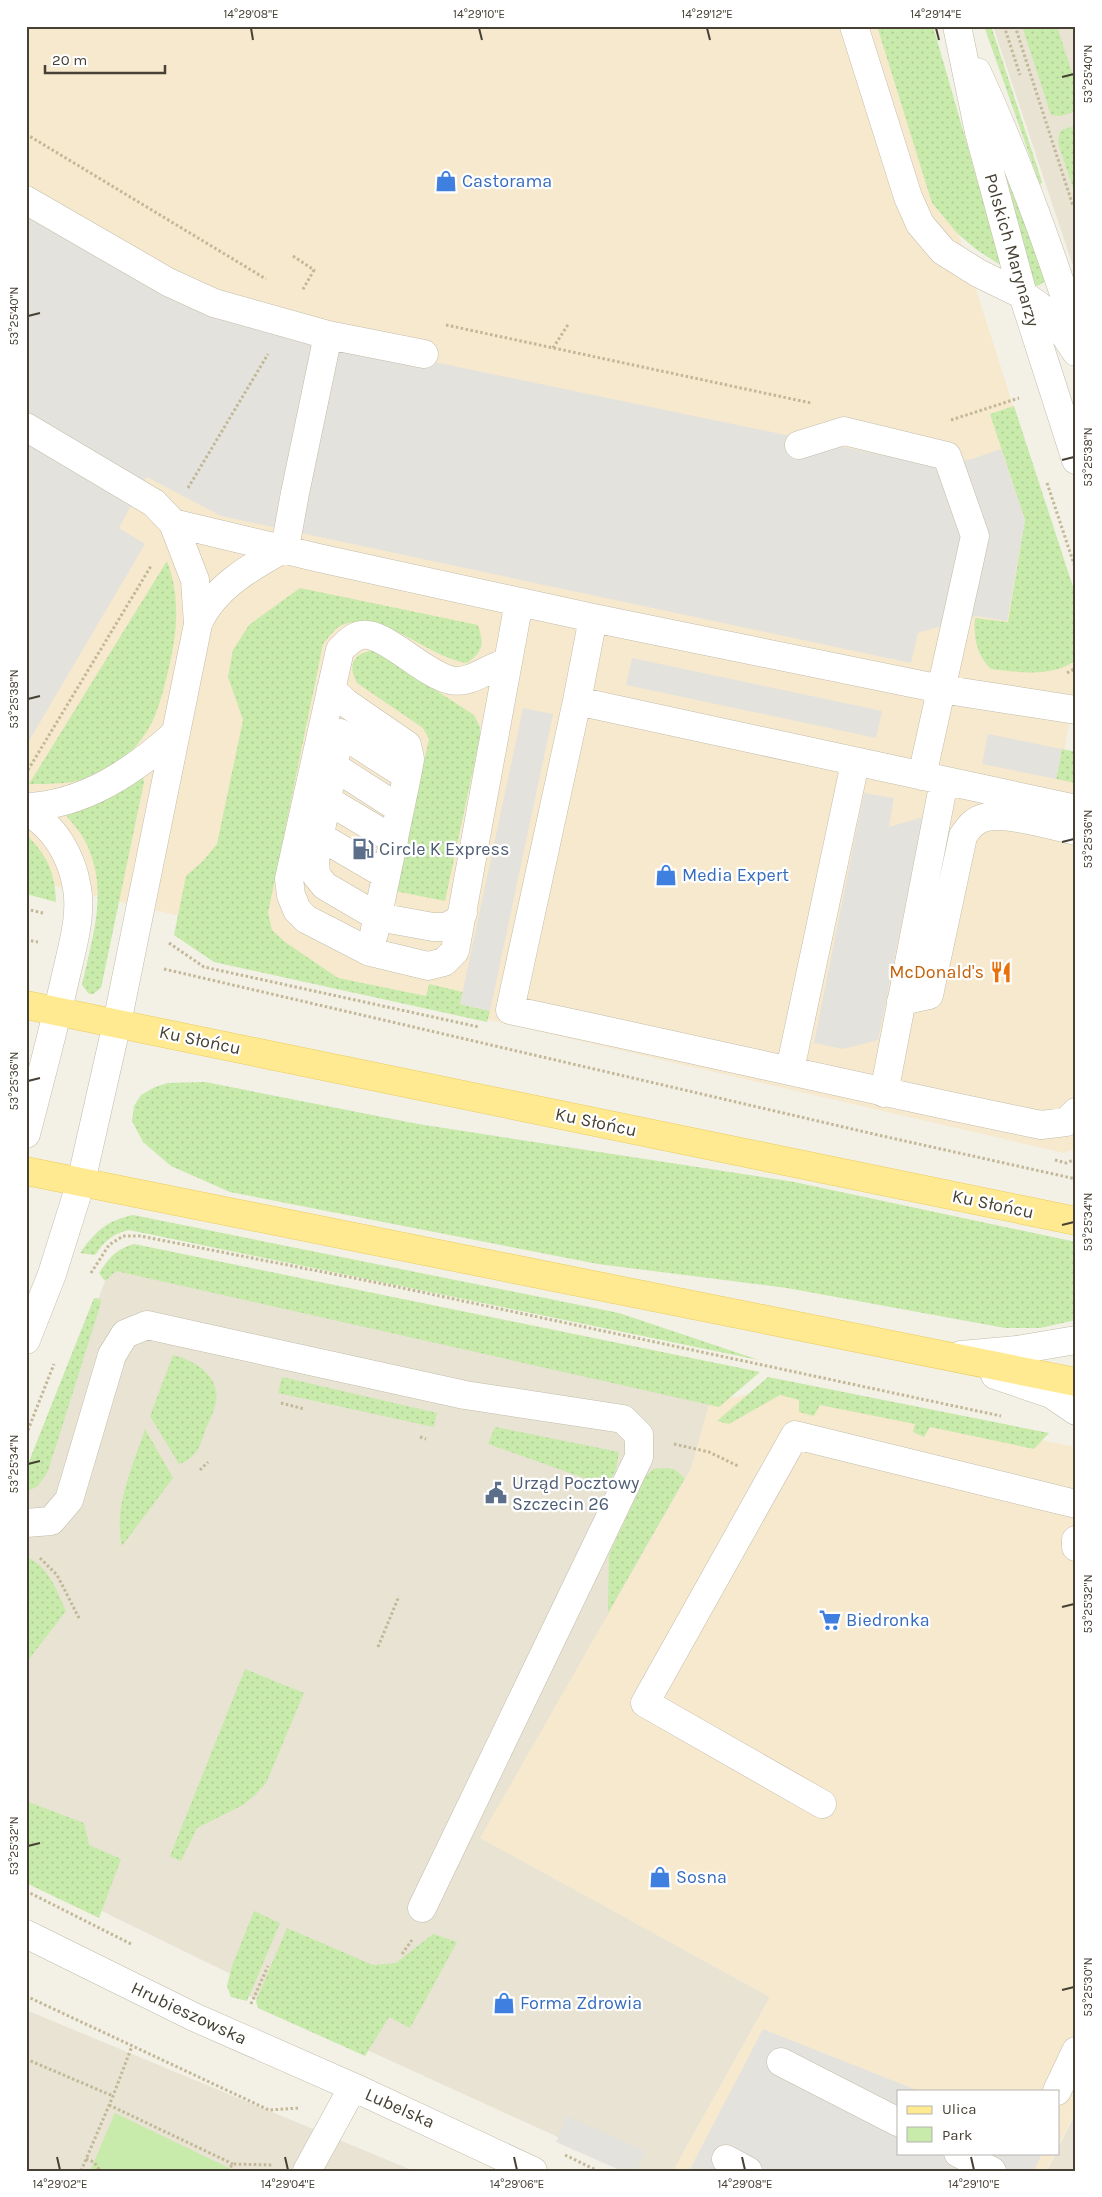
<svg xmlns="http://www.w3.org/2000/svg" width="1102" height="2197" viewBox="0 0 1102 2197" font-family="Karla,sans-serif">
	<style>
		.residential { fill: #e8e3d3 }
		.commercial { fill: #f7e9ce }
		.grass { fill: url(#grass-dots) }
		.park { fill: #c8eaab }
		.parking { fill: #e4e2dd }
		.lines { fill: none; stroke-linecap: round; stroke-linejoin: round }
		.minor-casing { stroke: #c2bcaa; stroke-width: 29 }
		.major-casing { stroke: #eacc5c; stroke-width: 29 }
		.path { stroke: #c2b797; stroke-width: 3; stroke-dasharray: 2.5 2.5; stroke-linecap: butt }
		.minor { stroke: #fff; stroke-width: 28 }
		.major { stroke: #ffea92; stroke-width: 28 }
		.ticks { fill: none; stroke: #464134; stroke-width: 2 }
		.labels { text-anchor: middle; stroke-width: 4.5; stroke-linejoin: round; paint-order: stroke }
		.shop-label { font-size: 18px; fill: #366cbe; stroke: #fff; text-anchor: start }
		.street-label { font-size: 18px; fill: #464134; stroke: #fff }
		.service-label { font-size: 18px; fill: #4e5e75; stroke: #fff; text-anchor: start }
		.food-label { font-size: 18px; fill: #c56008; stroke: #fff; text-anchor: end }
		.neatline { fill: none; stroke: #464134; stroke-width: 2 }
		.ticks-label { font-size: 12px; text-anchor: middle; fill: #464134 }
	</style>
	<defs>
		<pattern id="grass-dots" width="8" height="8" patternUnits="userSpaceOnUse" patternTransform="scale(1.25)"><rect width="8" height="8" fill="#c8eaab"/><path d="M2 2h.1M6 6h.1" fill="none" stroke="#adca94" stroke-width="1.8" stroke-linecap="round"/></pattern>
	</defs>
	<rect width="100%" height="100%" fill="#f3f0e5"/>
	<path class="residential" d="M993,26H1076V275Z
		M110,1268L710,1402L691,1469L481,1838L770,1997L673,2171H632L238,1991L243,1980L26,1874V1492Z
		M26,2010L414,2171H26Z
		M1076,2112V2171H1047L1056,2153H1058V2148Z"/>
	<path class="commercial" d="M26,26H892L1076,603V684L1062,764L1076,767V1148L1064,1153L230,960L237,930L26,879Z
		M775,1389L1076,1447V2110L1058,2146V2091H898V2153H1055L1046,2171H673L770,1997L480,1838L691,1469L710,1402Z"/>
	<path class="grass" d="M877,26H933L1002,266L977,250L958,234L932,203Z
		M984,26H991L1042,182L1040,185Z
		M1022,26H1057L1076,85V111L1061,116L1051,115Z
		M990,125L1048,279L1038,286L1032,285Z
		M1076,125V197L1058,143L1060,131Z
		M1014,406L1076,596V660C1052,678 1019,672 991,669C977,656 973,636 975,618L1008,622L1025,520L990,414Z
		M167,561C174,579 177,600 176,620C176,643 162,705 151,724C142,741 127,758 111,769C87,784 56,784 29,784Z
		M300,588L478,625C484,644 484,651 467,663C426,657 384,609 342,625C335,628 328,638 323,644L268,913L272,930L285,942L338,978L426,996L429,984L463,992L460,1004L490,1011L487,1022L214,962L174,935L186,876L203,861L217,844L243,720L228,677L233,650L249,625Z
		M374,650L474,715L480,727V737L445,901L395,891L429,739L423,728L357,683C347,664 353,654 374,650Z
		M1062,749L1076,752V783L1056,779Z
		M139,776L143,778L144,782L101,988L93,994H89L82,985C93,933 110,888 84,839C79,830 71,822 65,814Z
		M26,834C47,856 55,871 56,902L26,894Z
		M205,1082L418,1124L794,1182L1076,1242V1320L1040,1328H1005L787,1288L598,1264L230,1192L171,1166L143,1142L132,1121L134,1106L141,1095L155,1087L168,1083Z
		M133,1215L619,1313L759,1360L129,1230C112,1234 105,1241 95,1255L80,1253C96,1231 106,1221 133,1215Z
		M134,1244L760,1372L719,1407L116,1271L105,1281L99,1273C110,1257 115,1250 134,1244Z
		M94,1298L100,1299L101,1303L48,1471L38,1486L26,1492V1469Z
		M173,1355C196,1361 223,1377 215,1406C213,1414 209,1421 206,1428C200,1446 198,1457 179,1464L150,1416Z
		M282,1377L437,1413L434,1427L278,1393Z
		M768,1377L1049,1433L1034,1449L930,1427L924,1437L913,1432L915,1424L820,1405L814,1416L799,1412V1400L780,1395L729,1424L717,1421Z
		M495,1427L619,1452L616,1470L607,1486L488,1444Z
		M145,1429L173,1478L122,1546C113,1507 133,1466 145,1429Z
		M663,1468L674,1469L685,1478L608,1613L609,1555L645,1477L653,1469Z
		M26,1557C49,1566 56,1590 66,1611L26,1663Z
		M245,1669L304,1693L266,1783L255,1795L243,1805L197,1828L181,1861L170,1856Z
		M26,1801L84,1823L89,1845L121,1859L99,1918L26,1883Z
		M254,1911L280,1923L247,2001L231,1997L227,1986L232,1966Z
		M287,1928L373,1965L396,1963L433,1934L457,1942L410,2028L389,2017L365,2056L258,2008L256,2001Z"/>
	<path class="park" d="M115,2113L231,2169L235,2171H90Z"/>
	<path class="parking" d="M26,196L237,314L348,344L935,466L972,459L1001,449L1025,520L1007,621L976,616L918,633L911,663L221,516L147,477L119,528L145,544L26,746Z
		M632,658L882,711L876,738L626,685Z
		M523,708L553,714L490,1011L460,1004Z
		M988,734L1062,749L1056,779L982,764Z
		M864,793L894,798L889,827L923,817L878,1040L843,1049L814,1043Z
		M763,2029L919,2091H898V2153H1042L1034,2171H689Z
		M567,2116L645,2151L636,2171H622L556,2142Z"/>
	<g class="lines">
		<g class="minor-casing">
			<path id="minor" d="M854,26L908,197L920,224L943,251L978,273L1023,295L1038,305L1056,322L1076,352
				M957,26L979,132L1023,295L1076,460
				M977,72C1016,156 1048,243 1076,331
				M26,200L168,282L214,303L328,335L424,354
				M26,427L154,503L173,523L195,580L198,624
				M799,445L844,431L947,456L975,536L922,776
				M173,523L319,558L593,618L941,689L1076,710
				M593,618L577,701L510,1010C687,1047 864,1089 1041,1125L1066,1122L1076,1112
				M508,662C488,667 471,685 450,680C422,673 384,631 362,635C353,636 346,644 340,650L289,879L291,895L297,910L306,919L370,952L428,966L444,962L455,951L519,602
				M331,689L346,703L407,745L410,759L407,776L374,934
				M577,701L1076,809
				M340,733L407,776
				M338,743L315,860L316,875L325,886L378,917L433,927H446L457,921L463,913
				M333,766L400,809
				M327,800L394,840
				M26,807C84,805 134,771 176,733
				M26,811C55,826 72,857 77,888C82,916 72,948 66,975C54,1028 40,1081 26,1134
				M319,836L386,875
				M901,1001L929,995L963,836C969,827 975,819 987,817C1008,812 1054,826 1076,831
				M790,1070L855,763
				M884,1093L944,781
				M26,1340L52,1274L81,1182L117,1023L198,624C213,588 252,566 285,548L295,493L328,335
				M961,1355L1017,1350L1076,1340
				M995,1375L1051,1394L1076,1411
				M26,1523L51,1521L69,1500L112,1355L125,1334L147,1325L465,1395L623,1419L639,1435V1457L422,1908
				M1076,1540V1547
				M822,1804L645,1703L795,1435L1076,1504
				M26,1934L194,2017L353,2087
				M781,2062L898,2122
				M1057,2091L1076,2051
				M958,2153L992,2171
				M726,2159L748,2171
				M307,2171L353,2087L533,2171"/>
		</g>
		<g class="major-casing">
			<path id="major" d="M26,1005L1076,1221
				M26,1171L1076,1382"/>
		</g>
		<path class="path" d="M1004,26L1020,75
			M1015,26L1073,206
			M26,134L266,279
			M293,256L314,270L302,291
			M446,325L811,403
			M553,348L569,323
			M951,420L1019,398
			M1047,483L1076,570
			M188,488L268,354
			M1067,673L1076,668
			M28,770L151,566
			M26,909L43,913
			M26,940L38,942
			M169,943L204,967L479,1027
			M164,969L878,1135L1076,1179
			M1055,1160L1066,1163L1076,1159
			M91,1273L109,1245L123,1236H140L379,1283L1001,1416
			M281,1403L304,1409
			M26,1435L54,1364
			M420,1437L426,1439
			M674,1444L709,1452L738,1466
			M200,1470L208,1462
			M571,1484L584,1489
			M40,1558L57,1575L80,1620
			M378,1647L399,1596
			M26,1891L133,1945
			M402,1954L412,1940
			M26,1996L269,2110L300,2108
			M251,2004L268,1966
			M26,2059L113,2096
			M109,2105L233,2164
			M565,2155L598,2171
			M86,2159L94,2162L100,2171
			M81,2171L113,2096L132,2046
			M227,2171L233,2164L273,2165"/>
		<use href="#minor" class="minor"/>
		<use href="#major" class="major"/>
	</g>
	<path class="ticks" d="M251,28L253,40M479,28L482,40M707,28L710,40M936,28L939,40M1062,77L1074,74M28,316L40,313M1062,460L1074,457M28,699L40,696M1062,842L1074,839M28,1081L40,1078M1062,1225L1074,1222M28,1464L40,1461M1062,1607L1074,1604M28,1846L40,1843M1062,1990L1074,1987M57,2157L60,2170M285,2157L288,2170M514,2157L517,2170M742,2157L745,2170M971,2157L974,2170"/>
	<defs>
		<g id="shop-bare" transform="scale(1.725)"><path d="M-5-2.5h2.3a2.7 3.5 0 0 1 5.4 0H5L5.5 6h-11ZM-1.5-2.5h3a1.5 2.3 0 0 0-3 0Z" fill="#3f7fe0" stroke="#fff" stroke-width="2.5" paint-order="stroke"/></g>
		<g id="fuel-bare" transform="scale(1.725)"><path d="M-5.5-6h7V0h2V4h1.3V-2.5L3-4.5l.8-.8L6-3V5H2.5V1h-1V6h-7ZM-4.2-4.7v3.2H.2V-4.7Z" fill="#5c6f8a" stroke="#fff" stroke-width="2.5" paint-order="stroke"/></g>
		<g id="restaurant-bare" transform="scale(1.725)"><path d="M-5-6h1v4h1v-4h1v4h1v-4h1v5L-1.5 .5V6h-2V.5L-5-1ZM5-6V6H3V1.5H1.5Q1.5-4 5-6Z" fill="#e8710a" stroke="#fff" stroke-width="2.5" paint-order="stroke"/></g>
		<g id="civic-bare" transform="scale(1.725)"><path d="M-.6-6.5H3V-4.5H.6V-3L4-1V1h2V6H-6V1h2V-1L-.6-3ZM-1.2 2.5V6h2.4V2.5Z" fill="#5c6f8a" stroke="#fff" stroke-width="2.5" paint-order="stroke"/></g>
		<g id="supermarket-bare" transform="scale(1.725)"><path d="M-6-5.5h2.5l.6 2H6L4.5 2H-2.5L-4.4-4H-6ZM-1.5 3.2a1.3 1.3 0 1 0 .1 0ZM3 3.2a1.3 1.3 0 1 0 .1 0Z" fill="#3f7fe0" stroke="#fff" stroke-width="2.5" paint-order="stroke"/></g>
	</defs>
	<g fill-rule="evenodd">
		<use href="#shop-bare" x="446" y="181"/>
		<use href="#fuel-bare" x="363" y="849"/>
		<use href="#shop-bare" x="666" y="875"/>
		<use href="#restaurant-bare" x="1001" y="972"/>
		<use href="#civic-bare" x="496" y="1493"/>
		<use href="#supermarket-bare" x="830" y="1620"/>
		<use href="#shop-bare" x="660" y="1877"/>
		<use href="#shop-bare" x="504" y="2003"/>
	</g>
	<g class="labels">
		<g class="shop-label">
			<text x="462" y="187">Castorama</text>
			<text x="682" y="881">Media Expert</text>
			<text x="846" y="1626">Biedronka</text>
			<text x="676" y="1883">Sosna</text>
			<text x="520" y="2009">Forma Zdrowia</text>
		</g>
		<g class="street-label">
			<text transform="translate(1012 250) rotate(74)" y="6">Polskich Marynarzy</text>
			<text transform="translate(200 1040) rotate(12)" y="6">Ku Słońcu</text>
			<text transform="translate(596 1122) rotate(12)" y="6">Ku Słońcu</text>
			<text transform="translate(993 1204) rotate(12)" y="6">Ku Słońcu</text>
			<text transform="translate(189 2013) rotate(25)" y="6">Hrubieszowska</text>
			<text transform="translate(400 2108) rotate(24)" y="6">Lubelska</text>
		</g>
		<g class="service-label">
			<text x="379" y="855">Circle K Express</text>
			<text x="512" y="1489">Urząd Pocztowy<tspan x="512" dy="21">Szczecin 26</tspan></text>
		</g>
		<g class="food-label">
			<text x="984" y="978">McDonald's</text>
		</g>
	</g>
	<rect width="1102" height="2197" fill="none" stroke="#ffffff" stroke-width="55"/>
	<rect x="897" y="2090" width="162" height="65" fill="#ffffff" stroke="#b5b3ae"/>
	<rect x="907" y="2106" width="25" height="8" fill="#ffea92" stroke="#b5b3ae"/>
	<text x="942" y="2114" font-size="15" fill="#464134">Ulica</text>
	<rect x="907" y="2127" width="25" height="15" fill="#c8eaab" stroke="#b5b3ae"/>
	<text x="942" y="2140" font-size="15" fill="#464134">Park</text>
	<path d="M45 65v8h120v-8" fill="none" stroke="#464134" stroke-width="2.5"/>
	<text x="52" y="65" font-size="15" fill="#464134" stroke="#ffffff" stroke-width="4" paint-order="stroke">20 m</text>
	<rect x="28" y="28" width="1046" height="2142" class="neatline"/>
	<g class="ticks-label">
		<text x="251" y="18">14°29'08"E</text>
		<text x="479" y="18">14°29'10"E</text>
		<text x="707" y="18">14°29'12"E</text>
		<text x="936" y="18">14°29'14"E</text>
		<text transform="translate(1088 74) rotate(-90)" y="4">53°25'40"N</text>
		<text transform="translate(14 316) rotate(-90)" y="4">53°25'40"N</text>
		<text transform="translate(1088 457) rotate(-90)" y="4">53°25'38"N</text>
		<text transform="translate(14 699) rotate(-90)" y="4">53°25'38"N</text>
		<text transform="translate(1088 839) rotate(-90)" y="4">53°25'36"N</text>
		<text transform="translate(14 1081) rotate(-90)" y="4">53°25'36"N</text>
		<text transform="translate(1088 1222) rotate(-90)" y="4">53°25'34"N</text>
		<text transform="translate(14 1464) rotate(-90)" y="4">53°25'34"N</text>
		<text transform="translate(1088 1604) rotate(-90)" y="4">53°25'32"N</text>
		<text transform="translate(14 1846) rotate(-90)" y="4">53°25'32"N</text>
		<text transform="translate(1088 1987) rotate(-90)" y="4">53°25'30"N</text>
		<text x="60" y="2188">14°29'02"E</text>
		<text x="288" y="2188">14°29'04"E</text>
		<text x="517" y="2188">14°29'06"E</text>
		<text x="745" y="2188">14°29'08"E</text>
		<text x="974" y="2188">14°29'10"E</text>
	</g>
</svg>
